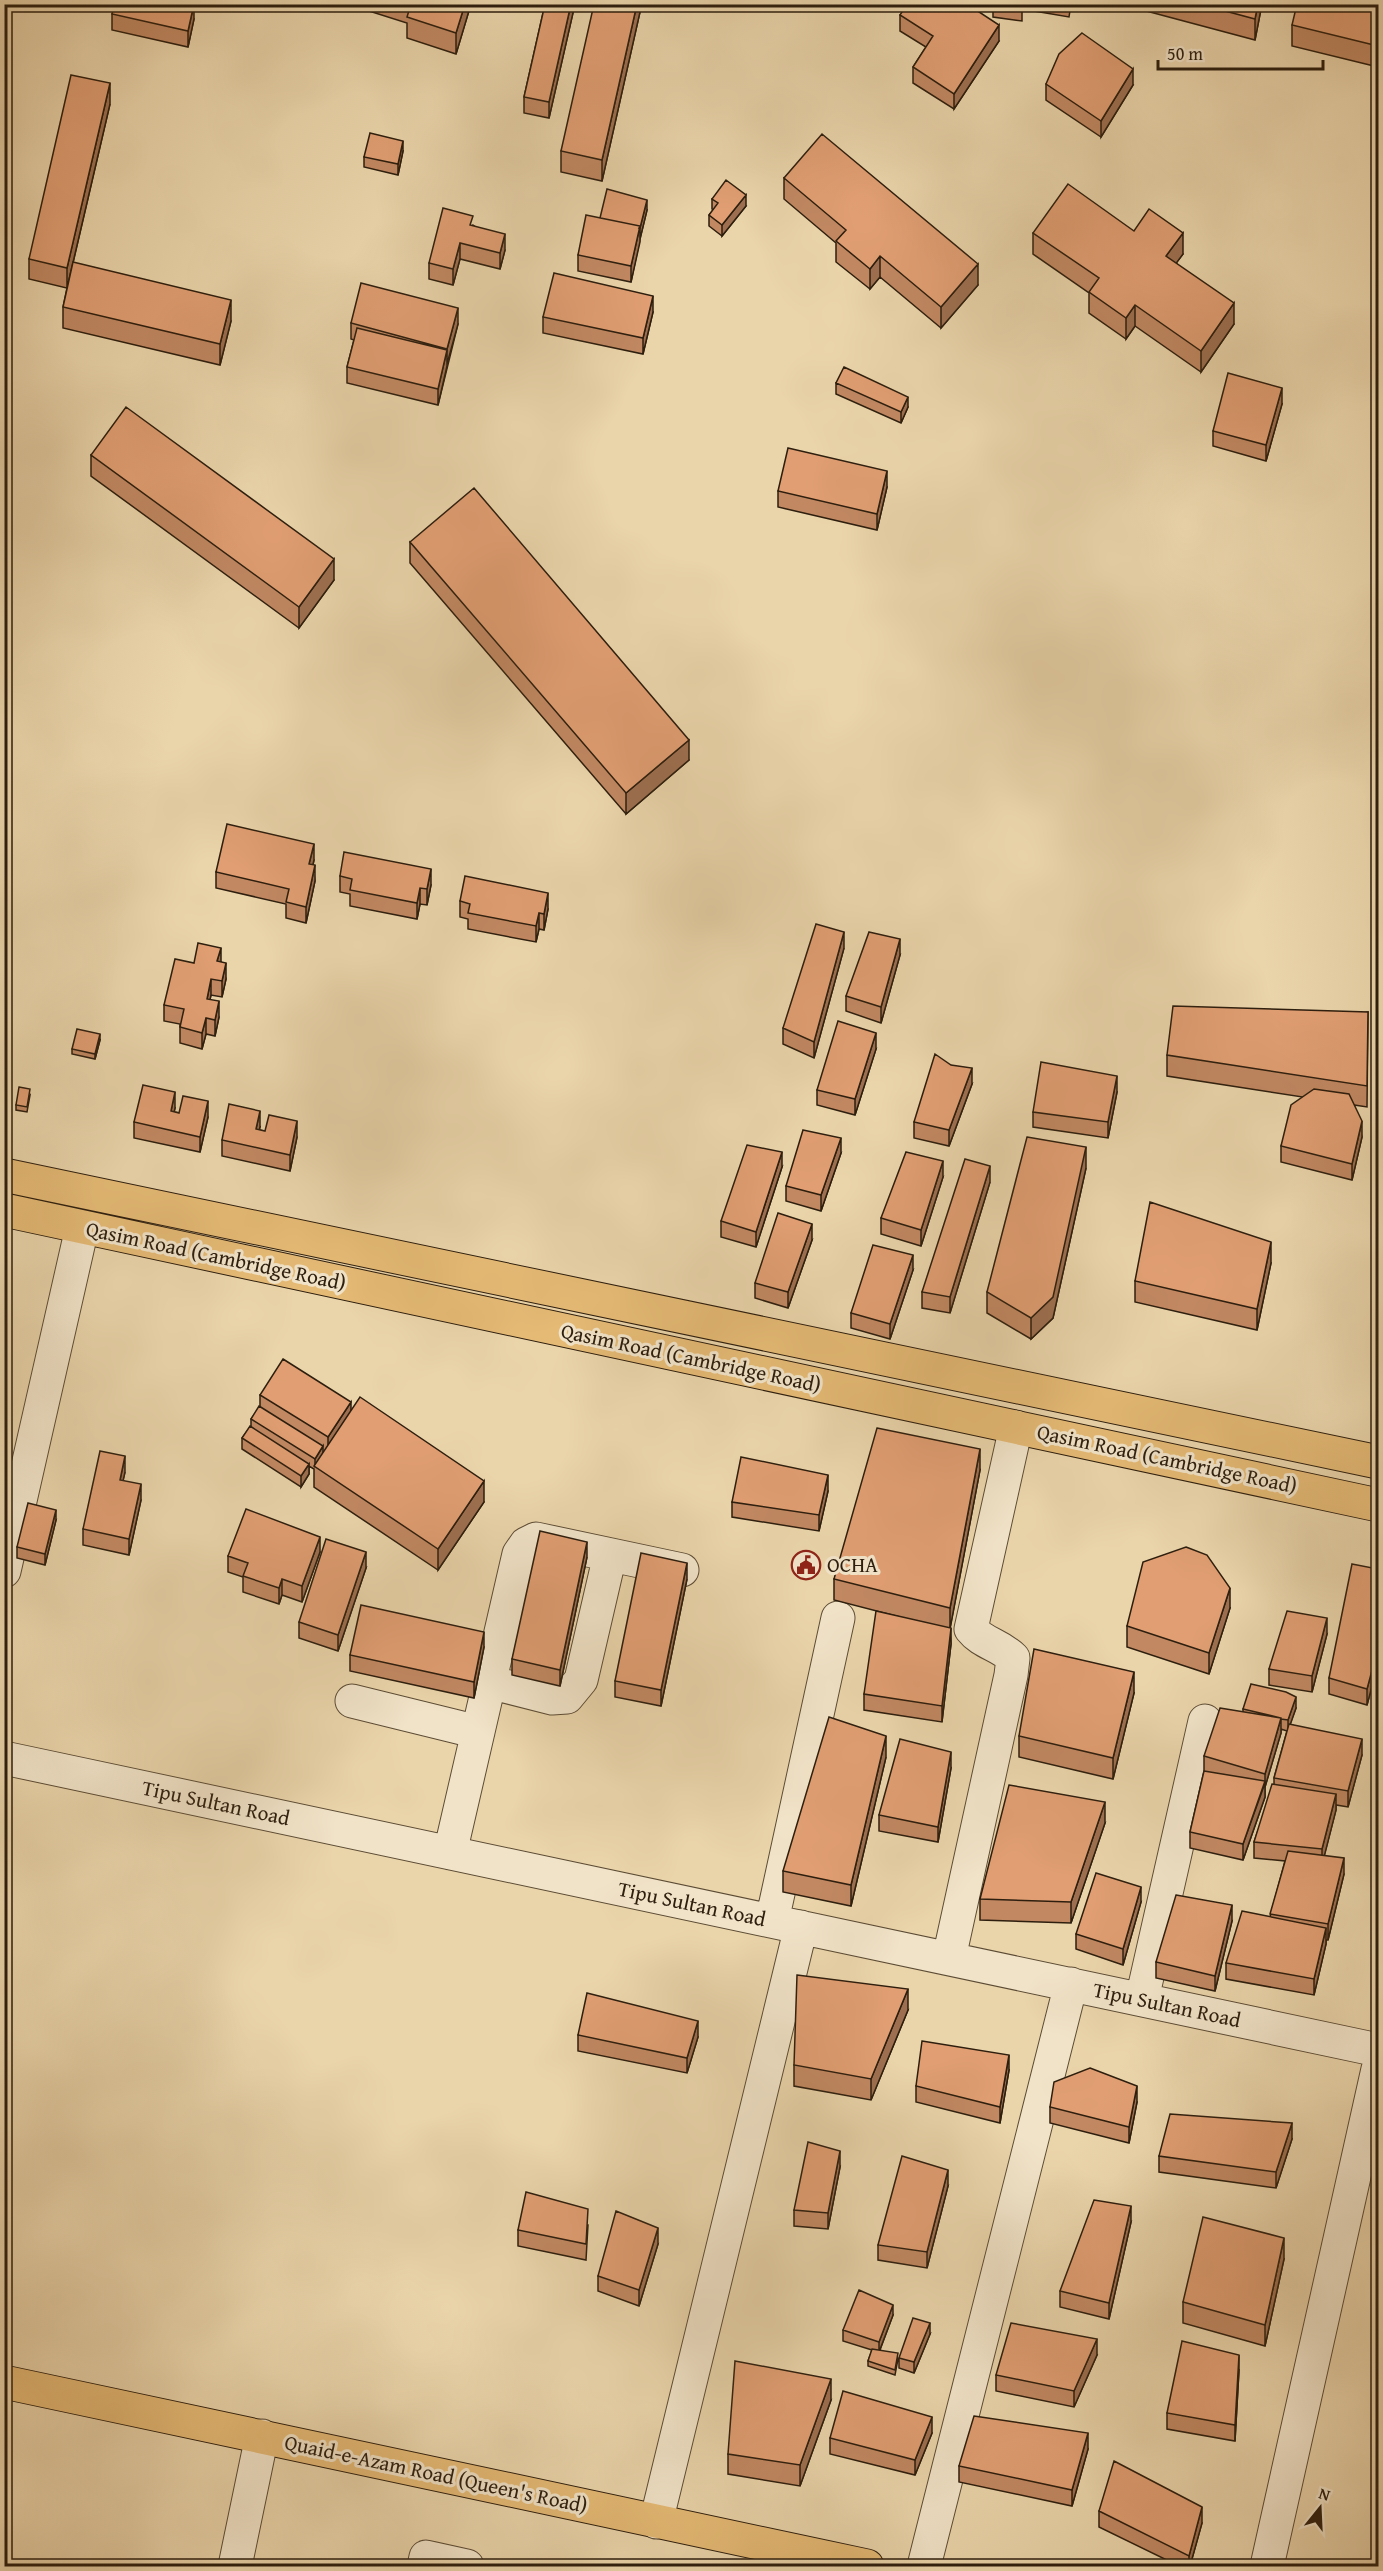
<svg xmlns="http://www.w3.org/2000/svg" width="1383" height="2571" viewBox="0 0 1383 2571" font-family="'Gentium Book Plus',serif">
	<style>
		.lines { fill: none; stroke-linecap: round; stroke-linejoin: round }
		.minor-casing { stroke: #5c4c35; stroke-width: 35 }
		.major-casing { stroke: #2d1e0e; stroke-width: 35 }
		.minor { stroke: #f1e3c8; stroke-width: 33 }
		.major { stroke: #e5ba75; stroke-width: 33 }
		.wall { fill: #c18862; stroke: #2d1e0e; stroke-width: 1.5 }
		.shaded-wall { fill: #9d6f50; stroke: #2d1e0e; stroke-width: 1.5 }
		.building { fill: #e09e72; stroke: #2d1e0e; stroke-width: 1.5 }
		.labels { text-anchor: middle; stroke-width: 6; stroke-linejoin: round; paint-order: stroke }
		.street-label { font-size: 21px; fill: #2d1e0e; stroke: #f1e3c8 }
		.poi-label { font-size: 21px; fill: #2d1e0e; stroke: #f1e3c8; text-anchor: start }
	</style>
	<rect width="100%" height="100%" fill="#ead4aa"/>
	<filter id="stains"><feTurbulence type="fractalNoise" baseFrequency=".00333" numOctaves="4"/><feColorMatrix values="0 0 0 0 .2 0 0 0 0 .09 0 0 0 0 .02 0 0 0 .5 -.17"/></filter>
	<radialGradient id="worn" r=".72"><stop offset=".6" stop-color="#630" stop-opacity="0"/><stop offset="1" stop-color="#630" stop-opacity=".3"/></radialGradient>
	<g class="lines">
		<g class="minor-casing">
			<path id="minor" d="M4,1571L82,1228
				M489,1682L552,1698L567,1697L581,1680L610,1555
				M352,1701L478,1732
				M4,1758L1378,2050
				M450,1853L519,1554L526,1544L536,1539L682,1570
				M772,1921L838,1618
				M949,1958L1011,1675L1013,1658C1000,1645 982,1643 971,1629L1016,1427
				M1142,1999L1205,1721
				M656,2522L801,1927
				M235,2566L262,2436
				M424,2566L426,2557L467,2566
				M924,2566L1071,1984
				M1267,2566L1378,2069"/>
		</g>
		<g class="major-casing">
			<path id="major" d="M4,1175L1378,1462
				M4,1210L1378,1505
				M4,2382L867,2566"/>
		</g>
		<use href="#minor" class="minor"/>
		<use href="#major" class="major"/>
	</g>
	<path class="wall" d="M84,4H103L101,10Z
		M347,4H471L456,54L407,38V23Z
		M545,4H575L549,118L524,113V97Z
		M640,4V12L602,181L561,172V151Z
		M993,4H1071L1069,17L1022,9V21L993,17Z
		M1120,4H1262L1255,40Z
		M1378,4V67L1292,46V25Z
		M112,14L194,19L188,47L112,30Z
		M900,15L999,41L954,109L913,83V67L926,47L900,31Z
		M1046,84L1133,85L1101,137L1046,100Z
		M110,104L73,263L231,321L220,365L63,328V307L67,288L29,279V259Z
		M403,151L398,175L364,167V157Z
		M784,178L978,285L941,328L880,277L870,289L836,262V243L784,199Z
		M712,199L746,206L722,236L709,226V215L713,210L712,209Z
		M647,210L640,239L631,282L578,271V255L600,218Z
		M473,225L505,250L500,269L460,259L453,285L429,279V263Z
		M1134,231L1183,254L1176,263L1234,324L1201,372L1135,326L1126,339L1089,313V293L1033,254V233Z
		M653,312L643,354L543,333V317Z
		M351,323L458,324L438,405L347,383V367L354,340L351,339Z
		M836,383L908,407L901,423L836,394Z
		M1282,404L1266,461L1213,446V431Z
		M91,455L334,580L299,628L91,476Z
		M887,487L877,530L778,507V491Z
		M410,542L689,760L626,814L410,563Z
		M314,860L313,865L315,881L306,923L286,918V904L216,888V872Z
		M340,876L431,885L427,905L420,904L417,919L350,906V894L340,892Z
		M460,901L548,909L544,930L539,929L536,942L468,929V919L460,917Z
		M844,948L814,1058L783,1044V1028Z
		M900,955L881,1023L846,1011V996Z
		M221,962L226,979L222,997L211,995L210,999L219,1017L215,1036L206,1034L202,1049L180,1043V1024L164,1021V1005L194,963Z
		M1368,1012L1367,1107L1354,1105L1362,1137L1352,1180L1281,1162V1146L1303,1097L1167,1076V1055Z
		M100,1040L95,1059L72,1054V1049Z
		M876,1049L855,1115L817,1105V1090Z
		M972,1084L949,1146L914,1138V1122Z
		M1117,1092L1108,1138L1033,1127V1112Z
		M30,1095L27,1112L16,1110V1105Z
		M175,1108L174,1112L208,1117L200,1152L134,1138V1122Z
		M260,1127L259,1130L297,1137L290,1171L222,1156V1140Z
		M841,1153L821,1211L786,1201V1186Z
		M782,1167L756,1247L721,1237V1221Z
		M1086,1168L1053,1318L1031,1339L987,1313V1292Z
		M943,1177L921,1246L881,1234V1218Z
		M990,1182L950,1313L922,1308V1292Z
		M812,1240L788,1308L755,1298V1283Z
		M1271,1263L1257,1330L1135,1302V1281Z
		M913,1270L890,1339L851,1328V1313Z
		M260,1395L351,1412L484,1502L438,1570L314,1487V1469L309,1466V1474L301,1487L242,1449V1438L251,1426V1419L260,1407Z
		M980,1470L950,1628L951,1644L942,1722L864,1710V1694L900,1617L834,1600V1579Z
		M125,1472L123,1480L141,1500L129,1555L83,1545V1529Z
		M828,1491L819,1531L732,1517V1502Z
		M56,1520L45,1565L17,1558V1547Z
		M320,1552L302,1602L282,1595L279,1604L243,1592V1577L228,1572V1556Z
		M587,1557L560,1686L512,1675V1659Z
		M366,1568L338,1651L299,1638V1622Z
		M1378,1569V1664L1367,1705L1329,1694V1678Z
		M687,1579L661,1706L615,1697V1681Z
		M1230,1608L1209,1674L1127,1647V1626Z
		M1327,1634L1312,1692L1269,1685V1669Z
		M484,1647L474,1698L350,1671V1655Z
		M1134,1693L1113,1779L1019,1757V1736Z
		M1296,1708L1290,1724L1362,1755L1348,1807L1336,1805V1810L1324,1856L1344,1874L1328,1940H1326V1944L1314,1995L1226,1979V1963L1270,1917L1285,1861L1254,1858V1842L1274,1784V1778L1287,1731L1281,1729V1733L1265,1787V1797L1243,1860L1190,1848V1832L1204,1771V1756L1243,1712V1709Z
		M886,1757L851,1906L783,1892V1871Z
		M951,1768L938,1842L879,1831V1815Z
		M1105,1823L1071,1923L980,1920V1899Z
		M1141,1902L1123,1965L1076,1949V1934Z
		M1232,1921L1215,1991L1156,1978V1962Z
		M908,2010L871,2100L794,2086V2065Z
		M578,2035L698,2037L687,2073L578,2051Z
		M1009,2070L1000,2123L916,2102V2086Z
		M1137,2102L1129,2143L1050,2123V2107Z
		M1292,2139L1276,2188L1159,2172V2156Z
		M840,2167L828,2229L794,2226V2210Z
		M948,2186L927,2268L878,2260V2245Z
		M1131,2222L1109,2319L1060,2307V2291Z
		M588,2225L586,2260L518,2246V2230Z
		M658,2244L639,2306L598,2291V2276Z
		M1284,2259L1265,2346L1183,2323V2302Z
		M893,2315L880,2350L898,2359L895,2375L868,2366V2361L872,2350L843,2341V2330Z
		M930,2334L914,2373L899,2368V2358Z
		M1097,2355L1074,2407L996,2391V2375Z
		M1239,2370L1235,2441L1167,2429V2413Z
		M831,2400L800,2486L728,2474V2454Z
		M932,2433L915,2475L830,2454V2438Z
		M1088,2449L1072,2506L959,2482V2466Z
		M1099,2511L1202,2523L1190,2566H1179L1099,2527Z"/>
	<path class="shaded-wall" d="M194,4V19L188,47V31Z
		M465,4H471L456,54V33Z
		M571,4H575L549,118V102Z
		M637,4H640V12L602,181V160Z
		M1258,4H1262L1255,40V19Z
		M999,25V41L954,109V94Z
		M1133,69V85L1101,137V121Z
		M110,83V104L67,288V268Z
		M403,141V151L398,175V164Z
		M746,195V206L722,236V225Z
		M647,200V210L640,239V228Z
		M640,226V242L631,282V266Z
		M1183,233V254L1166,277V256Z
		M505,234V250L500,269V253Z
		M460,243V259L453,285V269Z
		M880,256V277L870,289V269Z
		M978,264V285L941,328V307Z
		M653,296V312L643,354V338Z
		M231,300V321L220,365V344Z
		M1234,303V324L1201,372V351Z
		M1135,305V326L1126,339V318Z
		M458,308V324L447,364V349Z
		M447,350V366L438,405V389Z
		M1282,388V404L1266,461V445Z
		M908,397V407L901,423V412Z
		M887,471V487L877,530V514Z
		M334,559V580L299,628V607Z
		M689,740V760L626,814V793Z
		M314,844V860L309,880V864Z
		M315,865V881L306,923V907Z
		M431,869V885L427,905V889Z
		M420,888V904L417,919V903Z
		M548,893V909L544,930V914Z
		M539,913V929L536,942V926Z
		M844,932V948L814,1058V1042Z
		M900,939V955L881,1023V1007Z
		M221,948V964L217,961Z
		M226,963V979L222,997V981Z
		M211,979V995L207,1015V999Z
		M219,1001V1017L215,1036V1020Z
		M206,1018V1034L202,1049V1033Z
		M876,1033V1049L855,1115V1099Z
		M100,1034V1040L95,1059V1054Z
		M972,1068V1084L949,1146V1130Z
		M1117,1076V1092L1108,1138V1122Z
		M175,1092V1108L171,1127V1111Z
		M208,1101V1117L200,1152V1137Z
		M260,1111V1127L256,1145V1129Z
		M297,1121V1137L290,1171V1155Z
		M1362,1121V1137L1352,1180V1164Z
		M841,1138V1153L821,1211V1195Z
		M1086,1147V1168L1053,1318L1031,1339V1318Z
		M782,1152V1167L756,1247V1232Z
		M943,1161V1177L921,1246V1230Z
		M990,1166V1182L950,1313V1297Z
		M812,1224V1240L788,1308V1292Z
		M1271,1242V1263L1257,1330V1309Z
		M913,1255V1270L890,1339V1324Z
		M351,1402V1418L328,1453V1437Z
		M323,1446V1457L315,1466V1459Z
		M980,1449V1470L950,1629V1608Z
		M125,1456V1472L120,1495V1480Z
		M309,1464V1474L301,1487V1476Z
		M828,1475V1491L819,1531V1515Z
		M484,1481V1502L438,1570V1549Z
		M141,1484V1500L129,1555V1539Z
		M56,1510V1520L45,1565V1554Z
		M320,1537V1552L302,1602V1586Z
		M587,1542V1557L560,1686V1670Z
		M366,1552V1568L338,1651V1635Z
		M687,1563V1579L661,1706V1690Z
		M282,1579V1595L279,1604V1588Z
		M1230,1588V1608L1209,1674V1653Z
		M1327,1618V1634L1312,1692V1676Z
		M951,1628V1644L942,1722V1706Z
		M484,1632V1647L474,1698V1682Z
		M1378,1648V1664L1367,1705V1689Z
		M1134,1672V1693L1113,1779V1758Z
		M1296,1697V1708L1288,1731V1720Z
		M1281,1718V1733L1265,1787V1797L1243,1860V1844L1265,1783V1774Z
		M886,1736V1757L851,1906V1885Z
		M1362,1739V1755L1348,1807V1791Z
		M951,1752V1768L938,1842V1827Z
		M1336,1794V1810L1322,1865V1849Z
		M1105,1802V1823L1071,1923V1902Z
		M1344,1858V1874L1328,1940V1924Z
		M1141,1887V1902L1123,1965V1949Z
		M1232,1905V1921L1215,1991V1976Z
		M1326,1928V1944L1314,1995V1979Z
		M908,1989V2010L871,2100V2079Z
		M698,2021V2037L687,2073V2058Z
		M1009,2055V2070L1000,2123V2107Z
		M1137,2086V2102L1129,2143V2127Z
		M1292,2123V2139L1276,2188V2172Z
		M840,2151V2167L828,2229V2213Z
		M948,2170V2186L927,2268V2252Z
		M1131,2206V2222L1109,2319V2303Z
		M658,2228V2244L639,2306V2290Z
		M1284,2238V2259L1265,2346V2325Z
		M893,2305V2315L879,2352V2342Z
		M930,2323V2334L914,2373V2362Z
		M1097,2339V2355L1074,2407V2391Z
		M1239,2355V2370L1235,2441V2425Z
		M831,2379V2400L800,2486V2465Z
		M932,2417V2433L915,2475V2460Z
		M1088,2433V2449L1072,2506V2490Z
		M1202,2507V2523L1190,2566H1189V2556Z"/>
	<path class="building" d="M114,4H194L188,31L112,14Z
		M411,4H465L456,33L407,17Z
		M545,4H571L549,102L524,97Z
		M594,4H637L602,160L561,151Z
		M907,4H955L960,8L964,4H967L999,25L954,94L913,67L933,36L900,15Z
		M1199,4H1258L1255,19Z
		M1297,4H1378V46L1292,25Z
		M1082,33L1133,69L1101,121L1046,84L1059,54Z
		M71,75L110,83L67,268L29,259Z
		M370,133L403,141L398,164L364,157Z
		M822,134L978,264L941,307L880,256L870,269L836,241L846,230L784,178Z
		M726,180L746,195L722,225L709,215L718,203L712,199Z
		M1068,184L1134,231L1149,209L1183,233L1166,256L1234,303L1201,351L1135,305L1126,318L1089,292L1099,278L1033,233Z
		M607,189L647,200L640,228H639L640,226L600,218Z
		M443,208L473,216L470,225L505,234L500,253L460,243L453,269L429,263Z
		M586,215L640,226L631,266L578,255Z
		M73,262L231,300L220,344L63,307Z
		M554,273L653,296L643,338L543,317Z
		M361,283L458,308L447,349L351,323Z
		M357,328L447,350L438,389L347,367Z
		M844,367L908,397L901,412L836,383Z
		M1228,373L1282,388L1266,445L1213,431Z
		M126,407L334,559L299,607L91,455Z
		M788,448L887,471L877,514L778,491Z
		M474,488L689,740L626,793L410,542Z
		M227,824L314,844L309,864L315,865L306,907L286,902L289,889L216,872Z
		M344,852L431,869L427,889L420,888L417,903L350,890L352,879L340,876Z
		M465,876L548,893L544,914L539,913L536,926L468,913L470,904L460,901Z
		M816,924L844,932L814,1042L783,1028Z
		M869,932L900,939L881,1007L846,996Z
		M198,943L221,948L217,961L226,963L222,981L211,979L207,999L219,1001L215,1020L206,1018L202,1033L180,1027L184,1009L164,1005L175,959L194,963Z
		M1173,1006L1368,1012L1367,1086L1167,1055Z
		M838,1021L876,1033L855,1099L817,1090Z
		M77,1029L100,1034L95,1054L72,1049Z
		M935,1054L951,1065L972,1068L949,1130L914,1122Z
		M1041,1062L1117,1076L1108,1122L1033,1112Z
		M143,1085L175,1092L171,1111L179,1113L183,1096L208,1101L200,1137L134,1122Z
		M19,1087L30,1089L27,1107L16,1105Z
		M1314,1089L1349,1094L1362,1121L1352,1164L1281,1146L1291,1105Z
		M229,1104L260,1111L256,1129L265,1131L269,1115L297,1121L290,1155L222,1140Z
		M803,1130L841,1138L821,1195L786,1186Z
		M1027,1137L1086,1147L1053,1297L1031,1318L987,1292Z
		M747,1145L782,1152L756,1232L721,1221Z
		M906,1152L943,1161L921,1230L881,1218Z
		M965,1159L990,1166L950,1297L922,1292Z
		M1150,1202L1271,1242L1257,1309L1135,1281Z
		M778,1213L812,1224L788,1292L755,1283Z
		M873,1245L913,1255L890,1324L851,1313Z
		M283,1359L351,1402L328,1437L260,1395Z
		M360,1397L484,1481L438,1549L314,1466Z
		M259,1406L323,1446L315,1459L251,1419Z
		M250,1426L309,1464L301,1476L242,1438Z
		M877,1428L980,1449L950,1608L834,1579Z
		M100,1451L125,1456L120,1480L141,1484L129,1539L83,1529Z
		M741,1457L828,1475L819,1515L732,1502Z
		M28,1503L56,1510L45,1554L17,1547Z
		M246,1509L320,1537L302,1586L282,1579L279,1588L243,1576L248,1563L228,1556Z
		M540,1531L587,1542L560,1670L512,1659Z
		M326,1539L366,1552L338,1635L299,1622Z
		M1186,1547L1207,1555L1230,1588L1209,1653L1127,1626L1143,1562Z
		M641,1553L687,1563L661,1690L615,1681Z
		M1352,1564L1378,1569V1648L1367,1689L1329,1678Z
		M361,1605L484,1632L474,1682L350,1655Z
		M876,1611L951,1628L942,1706L864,1694Z
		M1287,1611L1327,1618L1312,1676L1269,1669Z
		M1034,1649L1134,1672L1113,1758L1019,1736Z
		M1251,1684L1286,1692L1296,1697L1288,1720L1281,1719V1718L1243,1709Z
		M1220,1708L1281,1718L1265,1774L1204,1756Z
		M829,1717L886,1736L851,1885L783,1871Z
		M1289,1724L1362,1739L1348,1791L1274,1778Z
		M900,1739L951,1752L938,1827L879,1815Z
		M1204,1771L1265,1781L1243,1844L1190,1832Z
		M1272,1784L1336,1794L1322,1849L1254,1842Z
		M1009,1785L1105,1802L1071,1902L980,1899Z
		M1288,1851L1344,1858L1328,1924L1270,1914Z
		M1096,1873L1141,1887L1123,1949L1076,1934Z
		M1176,1895L1232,1905L1215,1976L1156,1962Z
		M1242,1911L1326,1928L1314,1979L1226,1963Z
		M797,1975L908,1989L871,2079L794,2065Z
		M587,1993L698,2021L687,2058L578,2035Z
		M922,2041L1009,2055L1000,2107L916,2086Z
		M1090,2068L1137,2086L1129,2127L1050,2107L1054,2082Z
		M1170,2114L1292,2123L1276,2172L1159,2156Z
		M808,2142L840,2151L828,2213L794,2210Z
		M902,2156L948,2170L927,2252L878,2245Z
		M526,2192L588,2209L586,2244L518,2230Z
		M1094,2200L1131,2206L1109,2303L1060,2291Z
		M616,2211L658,2228L639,2290L598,2276Z
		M1203,2217L1284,2238L1265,2325L1183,2302Z
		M859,2290L893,2305L879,2342L843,2330Z
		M913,2318L930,2323L914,2362L899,2358Z
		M1011,2323L1097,2339L1074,2391L996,2375Z
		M1182,2341L1239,2355L1235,2425L1167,2413Z
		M872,2349L898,2353L895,2370L868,2361Z
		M735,2361L831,2379L800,2465L728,2454Z
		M843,2391L932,2417L915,2460L830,2438Z
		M974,2416L1088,2433L1072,2490L959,2466Z
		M1114,2461L1202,2507L1189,2556L1099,2511Z"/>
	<defs>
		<g id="civic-ring" transform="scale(1.5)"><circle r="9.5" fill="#f1e3c8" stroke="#8f2418" stroke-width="1.5"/><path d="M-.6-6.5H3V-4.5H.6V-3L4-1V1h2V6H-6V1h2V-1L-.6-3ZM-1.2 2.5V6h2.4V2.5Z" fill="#8f2418"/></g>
	</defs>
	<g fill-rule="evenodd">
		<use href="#civic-ring" x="806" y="1565"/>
	</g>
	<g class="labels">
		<g class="street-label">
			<text transform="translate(216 1256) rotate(12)" y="7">Qasim Road (Cambridge Road)</text>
			<text transform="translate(691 1358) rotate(12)" y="7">Qasim Road (Cambridge Road)</text>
			<text transform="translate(1167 1459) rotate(12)" y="7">Qasim Road (Cambridge Road)</text>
			<text transform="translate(216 1803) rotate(12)" y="7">Tipu Sultan Road</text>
			<text transform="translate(692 1904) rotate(12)" y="7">Tipu Sultan Road</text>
			<text transform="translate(1167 2005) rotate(12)" y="7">Tipu Sultan Road</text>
			<text transform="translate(436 2474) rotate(12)" y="7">Quaid-e-Azam Road (Queen's Road)</text>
		</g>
		<g class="poi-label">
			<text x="827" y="1572">OCHA</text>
		</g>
	</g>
	<rect width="1383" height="2571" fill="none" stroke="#ead4aa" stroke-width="24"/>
	<rect x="6" y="6" width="1371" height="2559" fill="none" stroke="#2d1e0e" stroke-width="3"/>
	<rect x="12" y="12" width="1359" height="2547" fill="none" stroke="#2d1e0e" stroke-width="1.5"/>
	<g transform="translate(1320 2508) rotate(18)" stroke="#f1e3c8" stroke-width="4.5" paint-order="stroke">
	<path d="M0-4.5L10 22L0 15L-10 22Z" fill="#2d1e0e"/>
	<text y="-9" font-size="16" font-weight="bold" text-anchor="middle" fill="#2d1e0e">N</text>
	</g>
	<path d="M1158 60v9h165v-9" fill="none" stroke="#2d1e0e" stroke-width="3"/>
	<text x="1167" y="60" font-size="18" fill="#2d1e0e" stroke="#f1e3c8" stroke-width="4.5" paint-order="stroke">50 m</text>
	<rect width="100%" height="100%" filter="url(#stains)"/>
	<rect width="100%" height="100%" fill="url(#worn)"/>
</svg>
